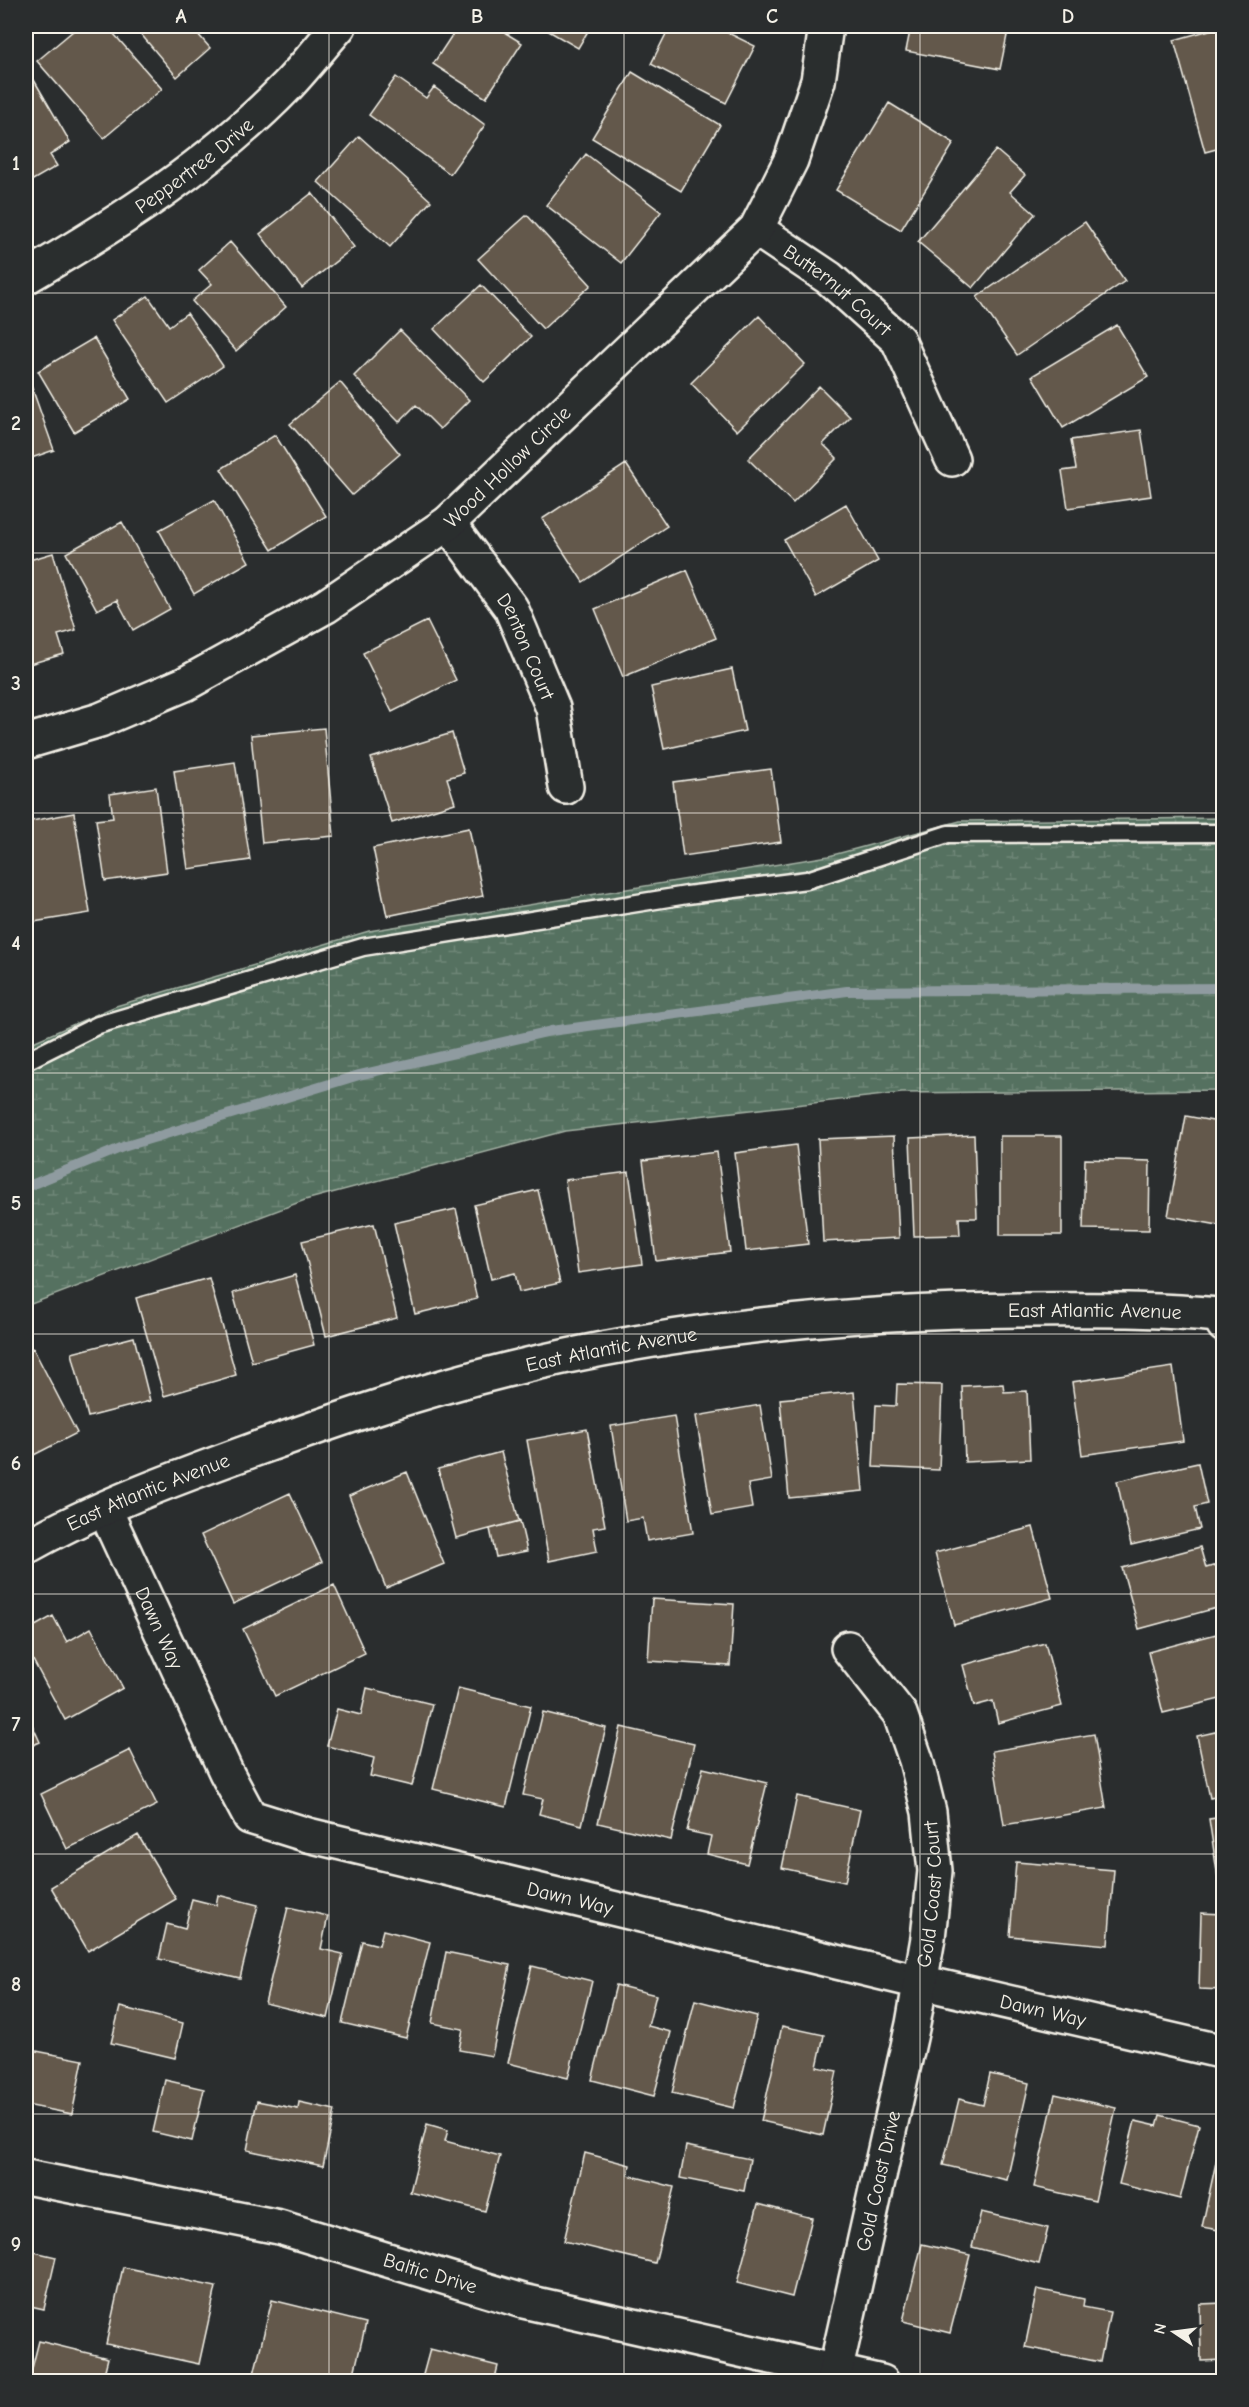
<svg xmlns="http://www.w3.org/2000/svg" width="1249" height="2407" viewBox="0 0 1249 2407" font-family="'Comic Neue',sans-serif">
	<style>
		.wetland { fill: url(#wetland-marsh); stroke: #a4b1a4; stroke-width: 1.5 }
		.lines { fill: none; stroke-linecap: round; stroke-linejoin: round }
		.stream { stroke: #8f9ba0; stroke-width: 10 }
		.building { fill: #64594b; stroke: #f4f1e8; stroke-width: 1.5 }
		.service-casing { stroke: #f4f1e8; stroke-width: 21 }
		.minor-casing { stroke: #f4f1e8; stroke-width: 38 }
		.service { stroke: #2a2d2e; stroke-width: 16 }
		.minor { stroke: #2a2d2e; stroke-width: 33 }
		.grid { fill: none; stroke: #f4f1e8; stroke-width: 1.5; stroke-opacity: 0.55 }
		.labels { text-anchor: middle; stroke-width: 4.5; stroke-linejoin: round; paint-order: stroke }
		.street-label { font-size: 20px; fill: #f4f1e8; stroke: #2a2d2e }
		.neatline { fill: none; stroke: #f4f1e8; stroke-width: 2 }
		.grid-label { font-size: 20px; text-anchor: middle; font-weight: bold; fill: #f4f1e8 }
	</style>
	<defs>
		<pattern id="wetland-marsh" width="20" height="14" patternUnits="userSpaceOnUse" patternTransform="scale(1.5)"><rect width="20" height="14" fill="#557160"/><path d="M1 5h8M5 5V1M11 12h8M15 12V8" fill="none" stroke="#6e8677"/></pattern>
	</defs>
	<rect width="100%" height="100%" fill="#2a2d2e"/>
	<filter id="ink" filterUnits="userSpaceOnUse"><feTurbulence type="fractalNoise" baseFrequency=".0167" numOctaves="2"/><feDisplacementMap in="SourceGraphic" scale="12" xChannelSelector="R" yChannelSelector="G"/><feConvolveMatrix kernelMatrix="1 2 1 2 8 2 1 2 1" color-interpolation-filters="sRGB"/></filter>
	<g filter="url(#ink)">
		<path class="wetland" d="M1223,818V1090L902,1093L565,1131L305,1200L26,1306V1045L116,1006L369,931L829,856L960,821Z"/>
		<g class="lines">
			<path class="stream" d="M26,1187L123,1147L359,1075L551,1031L847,991L1224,988"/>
		</g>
		<path class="building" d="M79,26H107L162,89L104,138L37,61Z
			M134,26H191L210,48L177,77Z
			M458,26H494L522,43L486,98L433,64Z
			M540,26H591L578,48Z
			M670,26H714L755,46L726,103L651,64Z
			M911,26H1009L1000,69L906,51Z
			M1224,26V147L1205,152L1174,40Z
			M632,72L720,125L681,191L592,138Z
			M396,77L426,98L434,87L485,125L450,174L369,115Z
			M34,80L70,142L50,155L57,166L26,184V85Z
			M889,103L954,143L901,230L836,190Z
			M359,136L431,201L390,247L318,182Z
			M996,150L1025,175L1010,192L1035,214L973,288L918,242Z
			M586,154L661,212L621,263L546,205Z
			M312,193L354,247L302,288L260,234Z
			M527,215L591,285L543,329L478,259Z
			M1085,222L1125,281L1017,355L977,297Z
			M230,242L286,307L236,351L192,301L212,284L199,270Z
			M481,285L531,337L484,382L434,329Z
			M148,296L169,326L187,313L223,366L168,403L112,320Z
			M759,316L805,364L737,431L691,383Z
			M1117,325L1148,377L1063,428L1032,376Z
			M400,330L469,400L440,429L416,405L399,422L354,376Z
			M94,338L130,399L74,432L38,371Z
			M26,371L54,450L26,460Z
			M340,382L400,454L352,495L290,424Z
			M819,386L850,417L823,444L837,458L793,503L748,459Z
			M1141,430L1151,496L1068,508L1062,471L1076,469L1071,440Z
			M275,435L326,516L272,550L221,469Z
			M626,464L667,526L583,582L542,519Z
			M214,500L249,562L194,594L159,530Z
			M846,504L878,561L816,597L784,540Z
			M122,522L170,609L133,630L117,600L97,610L66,553Z
			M53,553L76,630L58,635L64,654L26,665V561Z
			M687,570L716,638L623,677L595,609Z
			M427,621L456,680L392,712L363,653Z
			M732,669L745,731L664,749L651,687Z
			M324,728L334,836L262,843L251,735Z
			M452,733L464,773L447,778L455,803L392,823L371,758Z
			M235,762L250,860L188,869L174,771Z
			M771,769L781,842L683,856L673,782Z
			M156,787L167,872L105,881L96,820L113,818L110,794Z
			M74,813L90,913L27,923L26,822Z
			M469,828L483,896L387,916L373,848Z
			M1186,1116L1224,1123V1226L1168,1216Z
			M974,1135L977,1218H959L960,1235L914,1236L910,1138Z
			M894,1136L899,1238L823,1242L818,1139Z
			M1000,1136H1062V1235H1000Z
			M796,1145L808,1244L746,1251L735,1153Z
			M717,1152L730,1252L656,1261L643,1161Z
			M1085,1159L1150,1161L1149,1230L1083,1229Z
			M629,1172L642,1264L578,1273L565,1180Z
			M538,1190L560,1283L519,1292L515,1273L491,1279L474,1205Z
			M456,1209L477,1299L415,1314L394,1223Z
			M374,1224L397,1318L326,1336L302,1241Z
			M295,1275L314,1345L252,1362L233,1293Z
			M209,1278L236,1375L164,1396L136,1298Z
			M134,1337L150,1401L88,1417L72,1353Z
			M33,1348L77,1433L26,1459V1352Z
			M1173,1367L1183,1441L1082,1455L1072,1382Z
			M897,1384L942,1385L939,1470L873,1467L876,1405L896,1406Z
			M1003,1384L1004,1392L1027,1391L1030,1459L965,1462L962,1386Z
			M854,1392L863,1491L789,1498L780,1399Z
			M760,1405L772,1480L748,1484L752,1508L712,1515L696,1416Z
			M674,1416L693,1533L647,1541L643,1518L626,1521L611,1426Z
			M587,1429L605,1526L593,1528L597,1551L549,1561L527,1440Z
			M501,1452L519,1521L456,1538L438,1469Z
			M1198,1463L1207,1504L1195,1507L1200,1529L1131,1545L1117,1481Z
			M407,1472L444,1564L386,1588L349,1496Z
			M290,1493L322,1562L233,1604L201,1535Z
			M520,1521L527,1551L496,1557L490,1529Z
			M1033,1527L1052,1598L954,1625L935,1553Z
			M1200,1547L1206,1568L1220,1564L1224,1579V1606L1139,1629L1122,1568Z
			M334,1585L365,1653L275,1696L243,1629Z
			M652,1599L734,1604L730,1666L648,1661Z
			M53,1616L67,1642L91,1628L123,1688L65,1720L26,1647V1631Z
			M1224,1632V1698L1163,1713L1148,1652Z
			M1045,1643L1062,1706L998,1723L993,1701L974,1706L963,1665Z
			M367,1688L432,1704L412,1786L370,1776L374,1758L327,1746L337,1709L361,1715Z
			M458,1688L531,1706L506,1807L433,1789Z
			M26,1711L40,1742L26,1748Z
			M543,1712L606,1728L582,1825L539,1814L543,1799L523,1795Z
			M621,1727L694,1744L671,1840L598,1823Z
			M1224,1730V1795L1210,1798L1197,1736Z
			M1094,1734L1106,1808L1004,1825L992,1751Z
			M130,1750L157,1805L67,1849L41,1794Z
			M703,1768L767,1783L747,1864L707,1854L711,1836L687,1831Z
			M797,1796L860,1810L845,1882L782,1868Z
			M1224,1817V1885H1219L1209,1819Z
			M138,1835L176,1899L88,1951L51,1887Z
			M1016,1862L1114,1870L1108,1945L1010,1936Z
			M218,1895L258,1905L240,1978L159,1959L167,1924L185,1929L192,1899L216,1905Z
			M288,1907L328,1916L321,1949L343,1954L328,2018L265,2003Z
			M1201,1913L1224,1914V1990L1199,1989Z
			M383,1930L430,1942L406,2038L342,2023L362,1941L379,1945Z
			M446,1952L510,1965L492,2056L459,2050L463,2029L432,2023Z
			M532,1966L592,1981L568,2078L508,2063Z
			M616,1985L656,1995L648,2026L671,2032L654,2096L592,2080Z
			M695,2000L757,2016L734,2108L672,2093Z
			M120,2007L183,2023L175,2058L111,2043Z
			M782,2026L824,2035L817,2067L837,2071L823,2135L761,2121Z
			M26,2049L83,2060L72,2114L26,2105Z
			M990,2074L1029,2083L1007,2180L943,2165L959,2099L983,2105Z
			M165,2080L204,2089L192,2141L153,2132Z
			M1055,2094L1116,2108L1095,2201L1034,2187Z
			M257,2101L298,2109L299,2102L335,2110L323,2166L247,2150Z
			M1160,2115L1199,2125L1180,2199L1119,2184L1135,2121L1157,2126Z
			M427,2124L448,2130L445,2141L500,2156L485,2211L410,2192Z
			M1223,2130H1224V2231L1202,2227Z
			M686,2146L750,2159L744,2191L680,2178Z
			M585,2153L630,2165L628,2175L674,2187L655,2263L564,2241Z
			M758,2204L812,2218L792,2297L737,2283Z
			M981,2212L1048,2228L1039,2264L972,2247Z
			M922,2244L970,2255L950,2333L903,2321Z
			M26,2250L56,2257L44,2309L26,2305Z
			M123,2267L216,2287L199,2364L106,2344Z
			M1037,2289L1084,2299L1083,2307L1110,2312L1100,2362L1025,2347Z
			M272,2300L366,2323L352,2382H284L254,2374Z
			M1224,2303V2360L1201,2361L1200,2304Z
			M39,2341L108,2358L102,2382H53L30,2376Z
			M430,2349L498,2366L494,2382H421Z"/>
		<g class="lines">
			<g class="service-casing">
				<path id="service" d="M26,1061L98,1025L363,947L687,895L807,880L948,834L1224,833"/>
			</g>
			<g class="minor-casing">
				<g id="minor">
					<path id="s1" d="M756,229L829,278L898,340L952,459"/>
					<path id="s2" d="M26,277C119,223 213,163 288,85C306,66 322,45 339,26"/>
					<path id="s3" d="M448,523L511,608L553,708L566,787"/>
					<path id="s4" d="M26,742L100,720L185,684L326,606L448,523L756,229L791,160L818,81L826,26"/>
					<path id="s5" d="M105,1510L226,1772L250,1817L308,1835L920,1982L1224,2052"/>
					<path id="s6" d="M26,1547C97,1507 176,1478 253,1450C336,1420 420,1391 506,1370C674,1329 848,1311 1021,1310C1087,1310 1152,1308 1218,1315L1224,1325"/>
					<path id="s7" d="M26,2177L279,2227L523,2301L882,2382"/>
					<path id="s8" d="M833,2382L913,2024L928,1938L935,1871L929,1812L916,1760L900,1714L848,1648"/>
				</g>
			</g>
			<use href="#service" class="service"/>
			<use href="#minor" class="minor"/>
		</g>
	</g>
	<path class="grid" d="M329,26V2382M624,26V2382M920,26V2382M26,293H1224M26,553H1224M26,813H1224M26,1073H1224M26,1334H1224M26,1594H1224M26,1854H1224M26,2114H1224"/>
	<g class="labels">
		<g class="street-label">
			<text dy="7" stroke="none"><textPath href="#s2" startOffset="202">Peppertree Drive</textPath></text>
			<text dy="7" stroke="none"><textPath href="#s1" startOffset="102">Butternut Court</textPath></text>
			<text dy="7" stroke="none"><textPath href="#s4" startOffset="560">Wood Hollow Circle</textPath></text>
			<text dy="7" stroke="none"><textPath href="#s3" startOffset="147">Denton Court</textPath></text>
			<text dy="7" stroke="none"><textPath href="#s6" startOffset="1106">East Atlantic Avenue</textPath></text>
			<text dy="7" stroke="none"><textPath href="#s6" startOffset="620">East Atlantic Avenue</textPath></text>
			<text dy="7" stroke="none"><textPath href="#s6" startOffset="134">East Atlantic Avenue</textPath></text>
			<text dy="7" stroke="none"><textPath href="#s5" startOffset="130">Dawn Way</textPath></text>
			<text dy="7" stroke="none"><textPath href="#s8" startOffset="498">Gold Coast Court</textPath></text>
			<text dy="7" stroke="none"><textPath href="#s5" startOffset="670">Dawn Way</textPath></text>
			<text dy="7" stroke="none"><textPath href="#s5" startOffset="1156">Dawn Way</textPath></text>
			<text dy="7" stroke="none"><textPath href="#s8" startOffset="206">Gold Coast Drive</textPath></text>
			<text dy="7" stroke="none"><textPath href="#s7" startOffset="416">Baltic Drive</textPath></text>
		</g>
	</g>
	<rect width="1249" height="2407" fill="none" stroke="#2a2d2e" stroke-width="66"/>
	<g transform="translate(1174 2332) rotate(283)" stroke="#2a2d2e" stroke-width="4.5" paint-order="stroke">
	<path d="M0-4.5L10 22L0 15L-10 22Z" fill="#f4f1e8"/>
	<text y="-9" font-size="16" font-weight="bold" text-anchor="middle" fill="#f4f1e8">N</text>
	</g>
	<rect x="33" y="33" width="1183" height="2341" class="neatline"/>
	<g class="grid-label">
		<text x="181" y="23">A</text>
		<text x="477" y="23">B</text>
		<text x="772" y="23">C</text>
		<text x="1068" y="23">D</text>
		<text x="16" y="170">1</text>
		<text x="16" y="430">2</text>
		<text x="16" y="690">3</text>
		<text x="16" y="950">4</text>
		<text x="16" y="1210">5</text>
		<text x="16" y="1470">6</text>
		<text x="16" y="1731">7</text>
		<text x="16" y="1991">8</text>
		<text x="16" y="2251">9</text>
	</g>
</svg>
